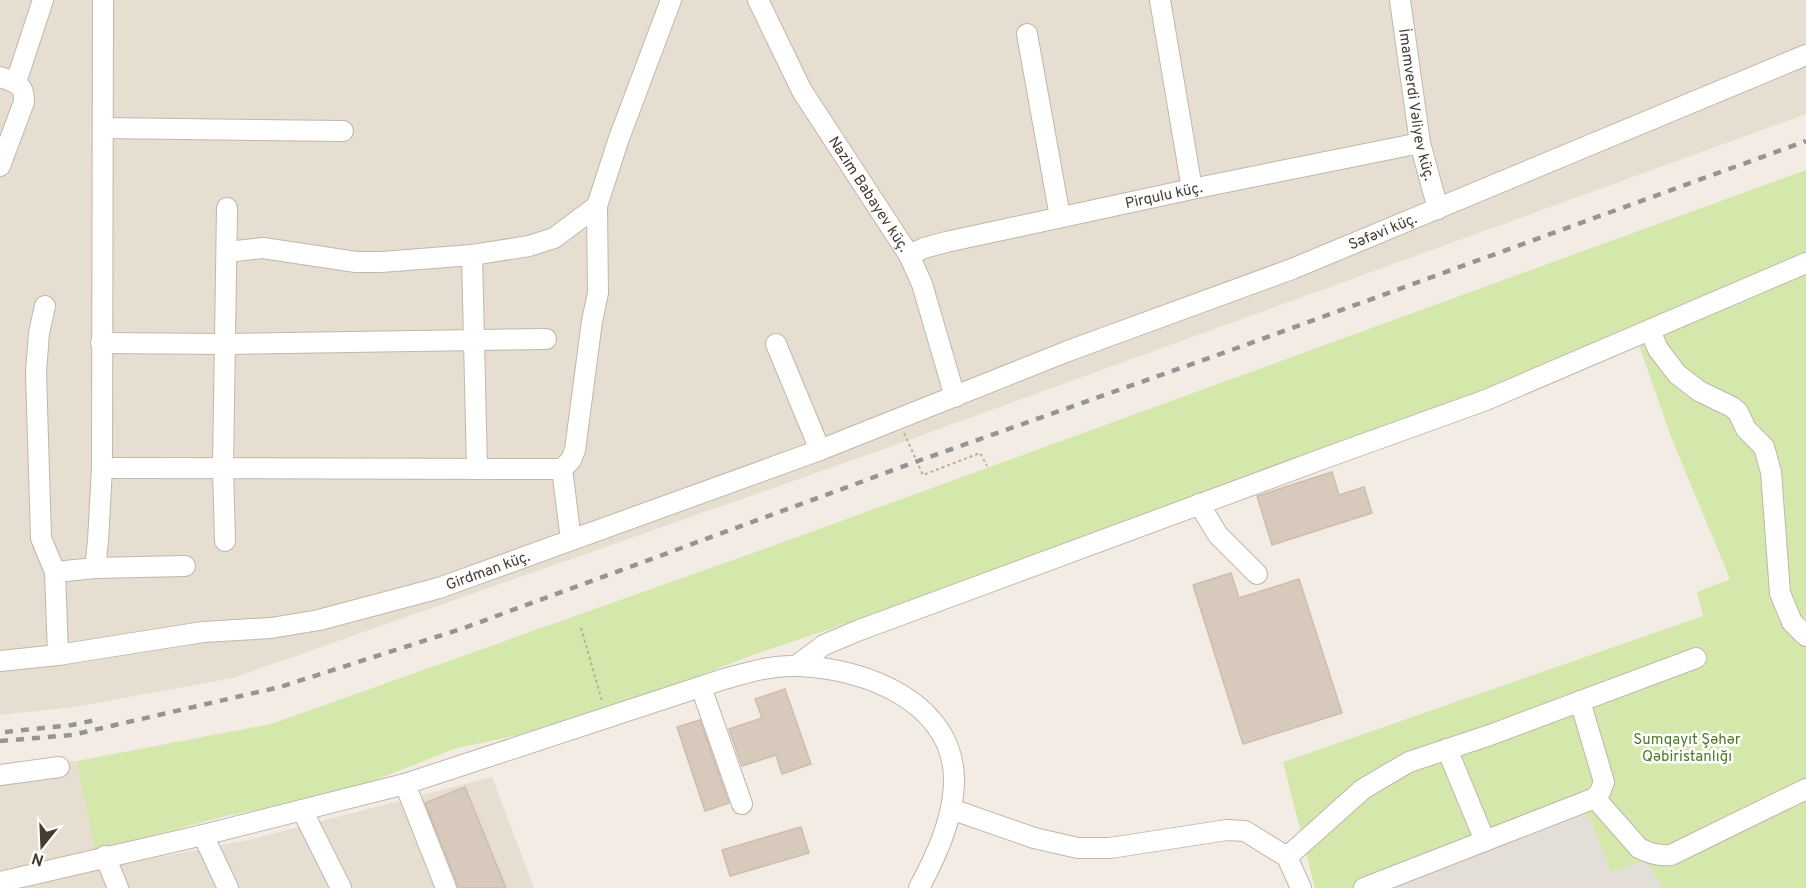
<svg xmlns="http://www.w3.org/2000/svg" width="1806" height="888" viewBox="0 0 1806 888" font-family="Overpass,sans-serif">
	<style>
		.residential { fill: #e7ded2 }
		.industrial { fill: #e4ded9 }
		.green { fill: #d5e8ab }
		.building { fill: #d7c9bc; stroke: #cfbdac; stroke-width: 1.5 }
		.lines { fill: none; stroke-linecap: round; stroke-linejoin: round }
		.minor-casing { stroke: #c1b6aa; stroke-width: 22 }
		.path { stroke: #c0ad97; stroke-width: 2; stroke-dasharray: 3 3; stroke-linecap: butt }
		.minor { stroke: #fff; stroke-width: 20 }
		.rail { stroke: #949494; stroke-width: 4.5; stroke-dasharray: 8 8; stroke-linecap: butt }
		.labels { text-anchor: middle; stroke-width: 5; stroke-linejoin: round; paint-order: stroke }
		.street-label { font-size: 15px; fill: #453c34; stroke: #fff }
		.park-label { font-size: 15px; fill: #4f7826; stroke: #fff }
	</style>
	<rect width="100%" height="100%" fill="#f3ece4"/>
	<path class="residential" d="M0,0H1806V114L884,449L233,678L74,707L0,715Z
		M77,761L100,869L252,839L492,777L534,888H0V765Z"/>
	<path class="industrial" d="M1581,813L1590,819L1611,872L1647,861L1663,888H1389Z"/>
	<path class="green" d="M1806,170V888H1663L1646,861L1611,872L1590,819L1581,813L1389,888H1315L1283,762L1703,616L1697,592L1730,579L1671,437L1636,336L959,585L753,655L575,723L457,748L340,794L225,816L95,851L77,761L271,724L778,544Z"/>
	<path class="building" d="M1332,472L1339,495L1364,487L1372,513L1272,545L1257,496Z
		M1231,573L1239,598L1299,579L1342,713L1243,744L1193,585Z
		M785,689L811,764L782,774L776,755L742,766L729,729L762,718L755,699Z
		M700,720L729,803L705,811L677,727Z
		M465,787L506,888H459L425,803Z
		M801,827L809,853L730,876L722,850Z"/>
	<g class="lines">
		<g class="minor-casing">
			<g id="minor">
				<path id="s1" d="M758,0L802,91L909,255L922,284L955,397"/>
				<path d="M1160,0L1192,189"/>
				<path id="s2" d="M1400,0L1420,143L1438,209"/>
				<path d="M1027,34L1060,217"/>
				<path d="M0,77C15,82 25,84 24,102L0,166"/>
				<path d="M16,82L43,0"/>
				<path d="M103,128L343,131"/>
				<path d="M227,252L263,248L356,262H381L472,255L529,246L554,238L597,206"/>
				<path d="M472,255L477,469"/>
				<path id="s3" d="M909,255L924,248L946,242L1192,189L1420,143"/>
				<path d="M45,306L39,333L36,372L41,538L55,572"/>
				<path d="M1650,331L1658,349L1677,374L1699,391L1732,407L1738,412L1746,429L1764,447L1771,472L1780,593L1792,622L1806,636"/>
				<path d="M101,343L226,344L546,339"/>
				<path d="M776,344L820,450"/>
				<path d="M102,468L562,469L571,460L575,450L592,321L598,293L597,206L618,141L671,0"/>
				<path d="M562,469L571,540"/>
				<path d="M1199,504L1218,535L1257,574"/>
				<path d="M225,541L223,468L227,208"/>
				<path d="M95,568L185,566"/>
				<path d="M58,655L55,572L95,568L98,541L102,468L103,0"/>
				<path id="s4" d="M0,661L58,655L203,632L271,628L319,620L439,588L820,450L1068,351L1292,269L1806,55"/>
				<path d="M796,666L824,645L857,631L1325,458L1486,400L1806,263"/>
				<path d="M701,687L742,804"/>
				<path d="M1447,749L1485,841"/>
				<path d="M0,775L59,767"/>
				<path d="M405,784L446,888"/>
				<path d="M1595,798L1639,848C1650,854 1659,856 1671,855L1806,789"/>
				<path d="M951,809L1034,838L1078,848H1110L1227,830L1245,831L1287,857L1301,888"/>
				<path d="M302,810L341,888"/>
				<path d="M203,835L228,888"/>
				<path d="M105,856L118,888"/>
				<path d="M1287,857L1363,789L1409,762L1490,735L1696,658"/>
				<path d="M0,882L203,835L405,784L721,680C746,673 771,665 797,666C866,668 957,703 954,785C952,822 936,856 919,888"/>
				<path d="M1364,888L1595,798L1600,792L1604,782L1580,701"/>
			</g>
		</g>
		<path class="path" d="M904,433L923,475L980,453L987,466
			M581,628L602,701"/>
		<use href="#minor" class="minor"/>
		<path class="rail" d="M5,732L72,725L100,719
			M0,741L72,735L280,687L461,629L918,461L1226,352L1806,141"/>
	</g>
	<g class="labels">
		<g class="street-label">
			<text dy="5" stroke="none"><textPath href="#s2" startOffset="106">İmamverdi Vəliyev küç.</textPath></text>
			<text dy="5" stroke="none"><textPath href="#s1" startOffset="224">Nazim Babayev küç.</textPath></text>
			<text dy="5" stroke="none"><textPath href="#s3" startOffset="262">Pirqulu küç.</textPath></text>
			<text dy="5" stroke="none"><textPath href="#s4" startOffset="1455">Səfəvi küç.</textPath></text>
			<text dy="5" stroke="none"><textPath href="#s4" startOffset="498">Girdman küç.</textPath></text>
		</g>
		<g class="park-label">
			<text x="1687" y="744">Sumqayıt Şəhər<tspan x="1687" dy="17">Qəbiristanlığı</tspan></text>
		</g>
	</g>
	<g transform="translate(42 846) rotate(198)" stroke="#ffffff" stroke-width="4.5" paint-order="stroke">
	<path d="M0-4.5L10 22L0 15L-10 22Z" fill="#453c34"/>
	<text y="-9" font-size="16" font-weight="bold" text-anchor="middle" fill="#453c34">N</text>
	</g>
</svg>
